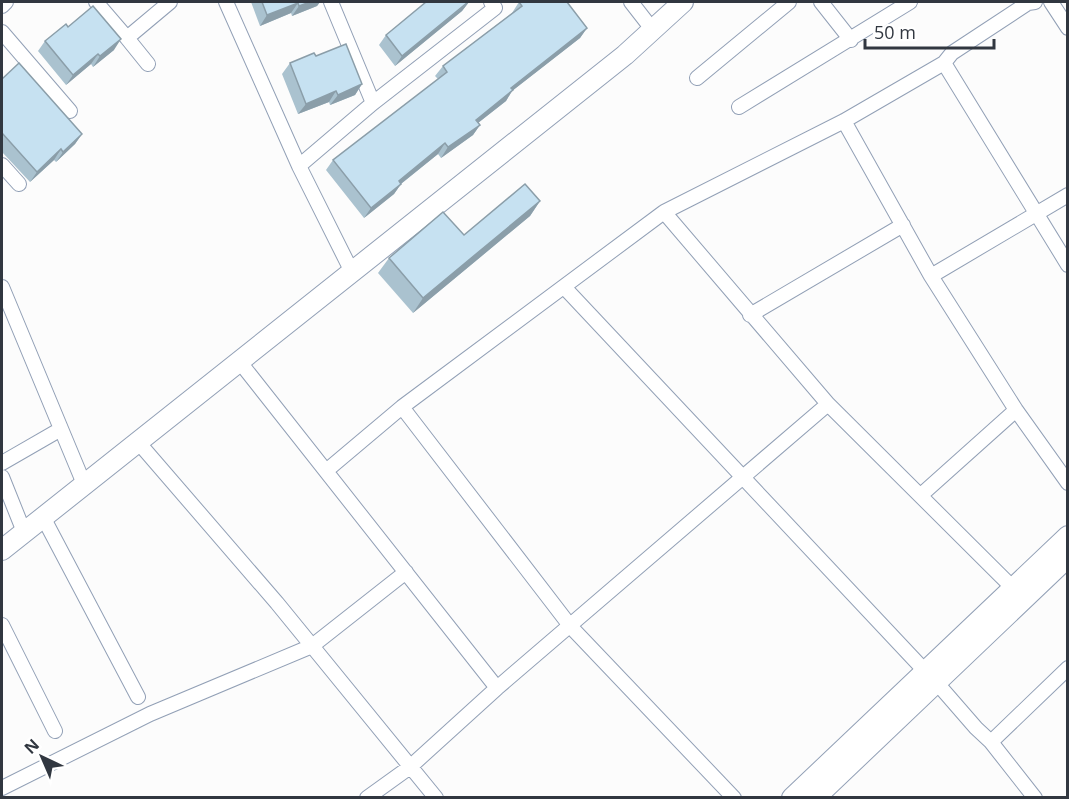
<svg xmlns="http://www.w3.org/2000/svg" width="1069" height="799" viewBox="0 0 1069 799" font-family="'Open Sans',sans-serif">
	<style>
		.lines { fill: none; stroke-linecap: round; stroke-linejoin: round }
		.street-casing { stroke: #92a0b6; stroke-width: 16 }
		.secondary-casing { stroke: #92a0b6; stroke-width: 22 }
		.street { stroke: #fff; stroke-width: 14 }
		.secondary { stroke: #fff; stroke-width: 20 }
		.wall { fill: #aac2cf }
		.shaded-wall { fill: #8b9ea9 }
		.building { fill: #c6e1f1; stroke: #8b9ea9; stroke-width: 1.5 }
	</style>
	<rect width="100%" height="100%" fill="#fcfcfc"/>
	<g class="lines">
		<g class="street-casing">
			<path id="street" d="M96,2L127,38L170,2
				M226,2L299,166L352,272
				M331,2L373,103
				M631,2L652,29
				M821,2L851,40
				M1051,2L1068,28
				M2,6L6,2
				M2,32L70,111
				M127,38L148,64
				M944,63L952,53L1028,3L1035,2
				M697,78L789,2
				M739,107L910,2
				M844,121L931,276L1016,410L1068,483
				M2,165L19,184
				M299,166L373,103L495,8L491,2
				M664,212L844,121L944,63L1068,265
				M931,276L1068,195
				M2,287L84,484
				M564,287L925,671
				M750,315L903,225
				M239,361L497,688
				M402,407L664,212L828,404
				M138,442L277,603L436,798
				M2,463L61,429
				M326,471L402,407L571,627L734,798
				M2,477L24,532
				M921,495L1016,410
				M43,517L138,697
				M2,625L55,731
				M936,682L976,728L991,742L1035,798
				M991,742L1068,668
				M2,788L150,714L312,646L406,572
				M367,798L410,767L497,688L828,404L1013,588"/>
		</g>
		<g class="secondary-casing">
			<path id="secondary" d="M2,550L625,55L683,2
				M792,798L1068,536
				M815,798L1068,557"/>
		</g>
		<use href="#street" class="street"/>
		<use href="#secondary" class="secondary"/>
	</g>
	<path class="wall" d="M251,2H320L317,6L292,16L291,13L260,26Z
		M469,2L462,11L395,66L379,45L386,35Z
		M519,2L587,28L580,38L512,91L506,101L478,123L480,125L473,135L441,158L438,154L401,184L394,194L364,218L326,170L333,160L438,79L435,76L443,66L512,13Z
		M68,27L114,50L93,67L91,64L66,85L38,51L45,41Z
		M316,56L362,84L355,95L330,105L329,102L298,114L282,74L290,63Z
		M2,79L82,134L75,144L56,162L54,160L30,182L2,152Z
		M540,201L530,216L413,313L378,273L389,258L464,235Z"/>
	<path class="shaded-wall" d="M310,2H320L317,6L292,16L299,6Z
		M469,2L462,11L395,66L402,56Z
		M298,3L291,13L260,26L267,15Z
		M587,28L580,38L512,91L506,101L469,130L476,120L511,88Z
		M121,39L114,50L93,67L100,56Z
		M98,54L91,64L66,85L73,75Z
		M362,84L355,95L330,105L338,95Z
		M336,91L329,102L298,114L306,104Z
		M480,125L473,135L441,158L448,147Z
		M82,134L75,144L56,162L63,152Z
		M445,143L438,154L392,191L399,181Z
		M61,149L54,160L30,182L37,172Z
		M401,184L394,194L364,218L371,208Z
		M540,201L530,216L413,313L423,298Z"/>
	<path class="building" d="M262,2H310L299,6L298,3L267,15Z
		M426,2H468L402,56L386,35Z
		M519,2H567L587,28L511,88L513,90L476,120L480,125L448,147L445,143L399,181L401,184L371,208L333,160L447,72L443,66L522,6Z
		M93,6L121,39L100,56L98,54L73,75L45,41L66,24L68,27Z
		M346,44L362,84L338,95L336,91L306,104L290,63L314,53L316,56Z
		M19,63L82,134L63,152L61,149L37,172L2,133V79Z
		M525,184L540,201L423,298L389,258L443,212L464,235Z"/>
	<rect width="1069" height="799" fill="none" stroke="#313740" stroke-width="6"/>
	<g transform="translate(42 757) rotate(316)" stroke="#ffffff" stroke-width="4.5" paint-order="stroke">
	<path d="M0-4.5L10 22L0 15L-10 22Z" fill="#313740"/>
	<text y="-9" font-size="16" font-weight="bold" text-anchor="middle" fill="#313740">N</text>
	</g>
	<path d="M865 39v9h129v-9" fill="none" stroke="#313740" stroke-width="3"/>
	<text x="874" y="39" font-size="18" fill="#313740" stroke="#ffffff" stroke-width="4.5" paint-order="stroke">50 m</text>
</svg>
